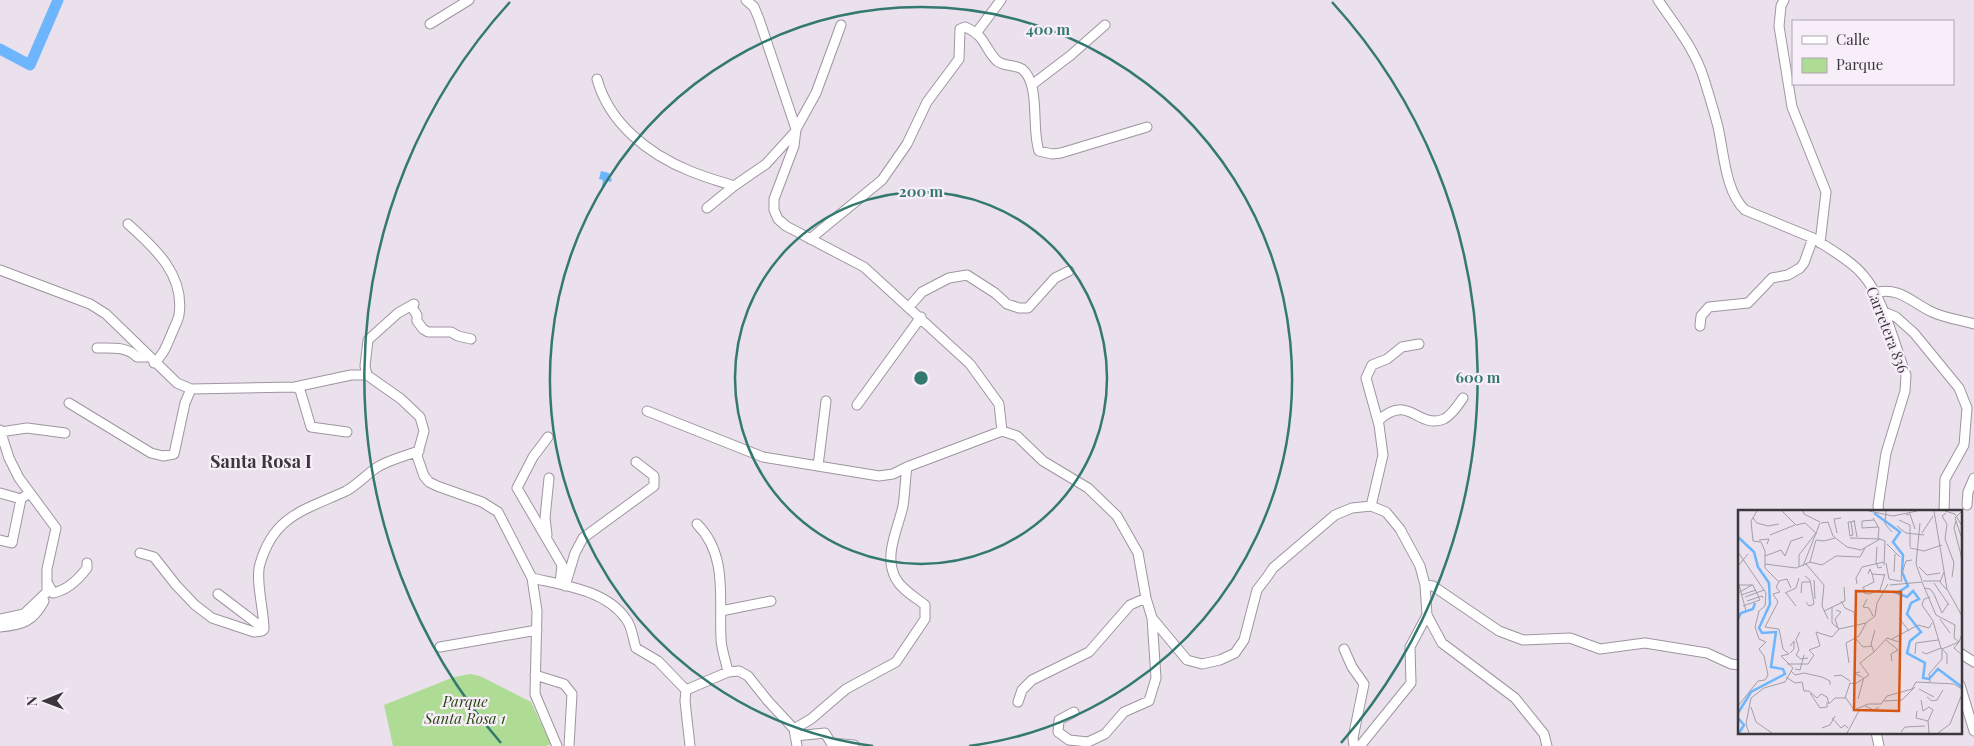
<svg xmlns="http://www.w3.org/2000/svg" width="1974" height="746" viewBox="0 0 1974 746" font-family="'Playfair Display',serif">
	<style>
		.green { fill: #aedc95 }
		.water { fill: #6db6fd }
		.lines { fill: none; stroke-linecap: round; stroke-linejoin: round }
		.river { stroke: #6db6fd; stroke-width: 11 }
		.minor-casing { stroke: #9e95a0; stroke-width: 11 }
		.minor { stroke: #fff; stroke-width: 9 }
		.ring { fill: none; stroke: #33796f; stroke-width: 2.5 }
		.labels { text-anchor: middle; stroke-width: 4.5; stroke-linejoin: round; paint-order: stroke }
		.street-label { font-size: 15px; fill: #3b373c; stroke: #f8eefa }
		.park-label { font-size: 15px; font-style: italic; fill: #26480d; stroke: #f8eefa }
		.quarter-label { font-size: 18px; font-weight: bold; fill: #3b373c; stroke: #f8eefa }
		.inset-river { fill: none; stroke: #6db6fd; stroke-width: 2.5 }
		.inset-road { fill: none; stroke: #a49da6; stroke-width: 1 }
		.view { fill: #d75611; fill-opacity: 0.15; stroke: #d75611; stroke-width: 2.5 }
		.inset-edge { fill: none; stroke: #3b373c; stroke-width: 2.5 }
		.centre { fill: #33796f; stroke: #f8eefa; stroke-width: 2.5 }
		.ring-label { font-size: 15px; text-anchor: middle; font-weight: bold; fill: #33796f; stroke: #f8eefa; stroke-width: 4.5; stroke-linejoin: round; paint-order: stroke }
	</style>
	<rect width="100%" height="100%" fill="#eae1ed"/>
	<path class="green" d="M470,674L480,676L531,702L551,744L546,746H393L384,705L454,677Z"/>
	<path class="water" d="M601,171L609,173L610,178L612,179L611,182L607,181L604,187L602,186L603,180L599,179Z"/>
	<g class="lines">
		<path class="river" d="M0,49L30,65L58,0"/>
		<g class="minor-casing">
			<path id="minor" d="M746,0L754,7L759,19L796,129
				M1658,0C1675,25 1695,49 1704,79C1709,95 1714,111 1718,127C1724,153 1725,191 1745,210L1813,238C1828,248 1852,261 1863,275C1883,297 1895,346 1906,375L1905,391L1886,453L1878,506L1879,511
				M1784,0L1781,6L1779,26L1792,107L1826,192L1820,243
				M430,24L469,0
				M841,25L816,93L796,129L794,146L774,199V210L778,219L786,226L864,267L970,364L999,404L1002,431
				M977,32L1001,0
				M597,79C609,123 648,154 690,171C704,177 719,181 734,186
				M1033,84L1071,55L1105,25
				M707,208L734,186L766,164L796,131
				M128,224C155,248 185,275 179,315C178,321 174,327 172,333C167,344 164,355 154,363
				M810,239L882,180L907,144L927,102L959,59L960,29L965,27C986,36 983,46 996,60C1003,67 1014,64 1022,69C1041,84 1031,129 1039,151L1052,154L1061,153L1147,127
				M0,270L90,304L106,314L177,383L191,389L295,387L351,375H367L401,399L420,417L424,431L417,456L424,476L429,482L437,486L482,502L498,512L532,578L537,611L535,694L557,746
				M1874,293C1899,286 1911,302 1932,312C1945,318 1960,320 1974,324
				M411,306L417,315V321L423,329L428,332H451L458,336L471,339
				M909,307L922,292L949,278L967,275L995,293L1007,304L1019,308H1028L1055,278L1069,271
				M1882,311L1896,317L1914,333L1959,388L1967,408L1964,445L1945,479L1944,511
				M1700,326L1701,316L1709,307L1748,303L1772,278L1788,275L1800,268L1804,263L1813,238
				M97,348C110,348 127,346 137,357H148
				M367,375L365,366L368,340L398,313L414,304
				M295,387L300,390L311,427L347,432
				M69,403L151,453L163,456L174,454L185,403L191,389
				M857,405L921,317
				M647,411L763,457L879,476L893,474L907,467L1002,431L1017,436L1043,461L1088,488L1117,516L1138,553L1146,598L1152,618L1187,660L1202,664L1220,660L1235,653L1244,640L1257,590L1267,577L1273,568L1335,515L1352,508L1371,506L1386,512L1400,529L1420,566L1425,585L1427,615L1442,643L1515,698L1544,734L1547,746
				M1378,421C1409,392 1418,430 1444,419C1452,415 1458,405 1463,398
				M0,430L9,458L19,478L56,528L47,569V592L24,614L0,619
				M0,432L27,428L65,433
				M548,437L533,457L517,488L562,565L560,584
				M818,466L826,401
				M0,493L21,499
				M1967,505L1968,492L1974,478
				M1371,506L1383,455L1379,425L1366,378L1372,365L1387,359L1402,347L1419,344
				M697,524C728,555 719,598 721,638C721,649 726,661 728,672
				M547,535L545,518L549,478
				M0,540L12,543L21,499L29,493
				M140,553L154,557L176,585L195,605L212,618L254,632L262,631L264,629C264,611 255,579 260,564C274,515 305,510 346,491C357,485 366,475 376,468C388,460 405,456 419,451
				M532,578C563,585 606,590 626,619C632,626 633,639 636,648L658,661L686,690L728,672L739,671L748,676L768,701L794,729L797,746
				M48,584L53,593C68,590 78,580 87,568V563
				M1425,585L1433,586L1499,631L1523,640L1570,638L1600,649L1645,643L1707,653L1731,664L1739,665
				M565,586L575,553L583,538L654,486V476L636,462
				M218,594L264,629
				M721,611L771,601
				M0,627C22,625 33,622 44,601
				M440,647L537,630
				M1344,649L1352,667L1364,684L1353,738L1354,746
				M1960,653L1974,662
				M535,675L564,684L572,694L569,746
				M1960,685L1974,731
				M686,690L685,701L690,746
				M1018,702L1022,690L1032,680L1089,652L1130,605L1146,598
				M1074,712L1059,720L1058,732L1069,740L1088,742L1105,734L1124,712L1149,701L1156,678L1152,618
				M794,729L811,719L846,689L896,662L925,619V605C915,597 902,590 896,579C883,556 898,529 903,506C905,494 905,480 907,467
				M1876,732L1879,746
				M795,736L825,733L831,743L854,745
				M1360,746L1411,683L1410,647L1427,615"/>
		</g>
		<use href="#minor" class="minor"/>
	</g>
	<g class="ring">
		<circle cx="921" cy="378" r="186"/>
		<path d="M873 746A371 371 0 1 1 969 746"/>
		<path d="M501 743A557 557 0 0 1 510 2M1332 2A557 557 0 0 1 1341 743"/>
	</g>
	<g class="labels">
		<g class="street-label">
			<text transform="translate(1887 330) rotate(69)" y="5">Carretera 836</text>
		</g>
		<g class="park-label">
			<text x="465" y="707">Parque<tspan x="465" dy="17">Santa Rosa 1</tspan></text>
		</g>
		<g class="quarter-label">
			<text x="261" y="468">Santa Rosa I</text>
		</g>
	</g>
	<g transform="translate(1738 510)">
		<rect width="224" height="224" fill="#eae1ed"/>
		<path class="inset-river" d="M136,3L162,22L155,32L165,45L164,62L170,76L159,83L169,87L175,81L181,89L173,93L169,104L183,122L172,131L169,143L187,153L185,168L191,169L200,159L224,177M0,27L16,42L20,57L31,73L32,94L21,118L24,123L38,122L33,157L45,159L47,164L13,182L0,203M0,109L3,103L15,99L17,93M0,208L6,215L1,223"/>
		<path class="inset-road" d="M19,1L13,11L15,31L23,32L27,41V58L41,72L38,77L42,82L35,84L40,92L27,117L41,119L45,139L51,144M44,1L58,15L67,13L79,24M65,1L66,4L82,12M131,1L155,6L179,1M148,1L147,14L154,22M196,1L209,79L224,106M207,1L217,4L224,16M223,2L217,8L224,29M208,3L204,6L209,14L207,29L216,53L214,67M168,5L172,4L177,19M15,8L19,13L30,16L41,14M135,8L141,18L140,29M116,10L119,27M136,10L124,11V18L140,17M161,10L172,15V37M218,11L216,18L224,49M113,12L115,25L112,26L110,12H113L117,11M83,13L90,12L95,26L109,37L123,40L142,29L147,31M182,13L178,54L184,71M159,16L168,23L186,25M99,23L96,9L103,8M184,23L195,6M32,25L57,15M112,28L142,29M21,30L31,29L29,34M149,34L162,47M139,37L138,52L140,58L144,57M172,38L186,41L204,35M0,42L28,83L27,96L21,101L17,117L21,129L28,132L21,139L26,146L30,165L27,170L20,171L0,196M27,46L43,40L47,46L53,31L65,27M72,52L78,30L86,31L97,28M148,53L151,69L161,71H164L163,66L168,51L174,50M27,54L58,58L72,52L84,55L98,46L122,47L127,38M68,54L86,75L84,96L90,109M146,55L147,31M0,56L10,44M65,56L82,13M61,57V45L77,24M181,57L189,65L202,63M156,62L157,44M206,62L202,72L209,80M130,64L132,59L134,64L147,65M67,66L72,70L76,94L71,96L68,92M76,70L77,89M41,71L49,69L53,78M185,71H202M184,72L198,105L217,115L216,128L221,132L216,138L224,145M196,73L211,95M119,74L118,68L124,57L146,52M0,75H15L22,90L5,96M1,75L8,101M152,75L184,72M124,78L136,72L134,64M126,78V83L131,84L142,80L147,64M186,78L192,79L196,84L204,103L210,94M0,83L14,75M47,83L58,78L61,68M48,83L58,96M63,83L64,72H72M3,85L18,80M7,87L26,80M192,87L186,89L184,95L195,111L203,138L209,144V154M129,89L125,97L131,98L135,106M9,91L24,86L25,88M103,91L107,98L116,102L117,114M94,97V113L101,119M98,100L103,102L97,109L100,118M86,101L107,91L106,77M161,108L171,121M202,109L212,123M62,122L58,129L61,140L58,145L63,149L70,148M118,129L125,137L134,136M154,129L180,115L191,118L194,113M148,130L160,140L153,144L154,151M204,139L221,132L224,124M136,142L149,128L161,132M184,142L188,144L203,138M52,143L56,139V131L52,136M177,144L178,133L200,130M111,153L108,133L121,126L128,113M49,154H70L76,145L71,140L82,136L78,122L94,127L101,119L128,113L137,106L139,93L150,74M57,159L62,160L66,145M53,161L57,165L66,163L84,167L92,171V175M122,162L116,163L124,167M96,166L103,165L112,171M48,167L57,173L64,172L66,181H71L79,188L83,184L89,187L91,194L97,188H108L116,200L130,194H143L149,186L174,179L178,172L216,174L224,179M192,172L191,164L204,149V139M181,179L196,187M72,183L82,198L89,197V192M189,187L194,191L199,190L205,180M107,188L112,173L117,174L131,165L122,153L136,142L133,134L137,120M120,189L126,167M183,190L185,201L191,197L195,200L190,211L191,223M146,191L164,190L177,177M127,196L136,200L141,197M13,197L18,212L34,223M179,201L178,208L190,211M94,208L103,218L107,215L110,218M84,218L92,215L97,206M163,222L167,217L187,216M11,223L8,214L13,188L26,178L47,172L55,158L43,146L51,144M109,223L122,199M200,223L212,214L224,184"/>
		<path class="view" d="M118,81L163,82L161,201L116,200Z"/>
		<rect width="224" height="224" class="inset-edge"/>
	</g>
	<circle cx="921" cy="378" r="8" class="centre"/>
	<g class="ring-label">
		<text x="1048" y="35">400 m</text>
		<text x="921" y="197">200 m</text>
		<text x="1478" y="383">600 m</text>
	</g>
	<rect x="1792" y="20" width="162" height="65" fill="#f8eefa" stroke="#aca5ae"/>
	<rect x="1802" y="36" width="25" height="8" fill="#ffffff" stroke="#aca5ae"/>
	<text x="1836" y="45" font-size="15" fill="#3b373c">Calle</text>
	<rect x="1802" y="58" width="25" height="15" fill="#aedc95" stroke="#aca5ae"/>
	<text x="1836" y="70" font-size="15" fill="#3b373c">Parque</text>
	<g transform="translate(45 701) rotate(269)" stroke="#f8eefa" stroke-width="4" paint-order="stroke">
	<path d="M0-4L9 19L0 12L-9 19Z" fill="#3b373c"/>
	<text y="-8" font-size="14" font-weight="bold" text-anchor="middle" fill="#3b373c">N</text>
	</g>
</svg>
